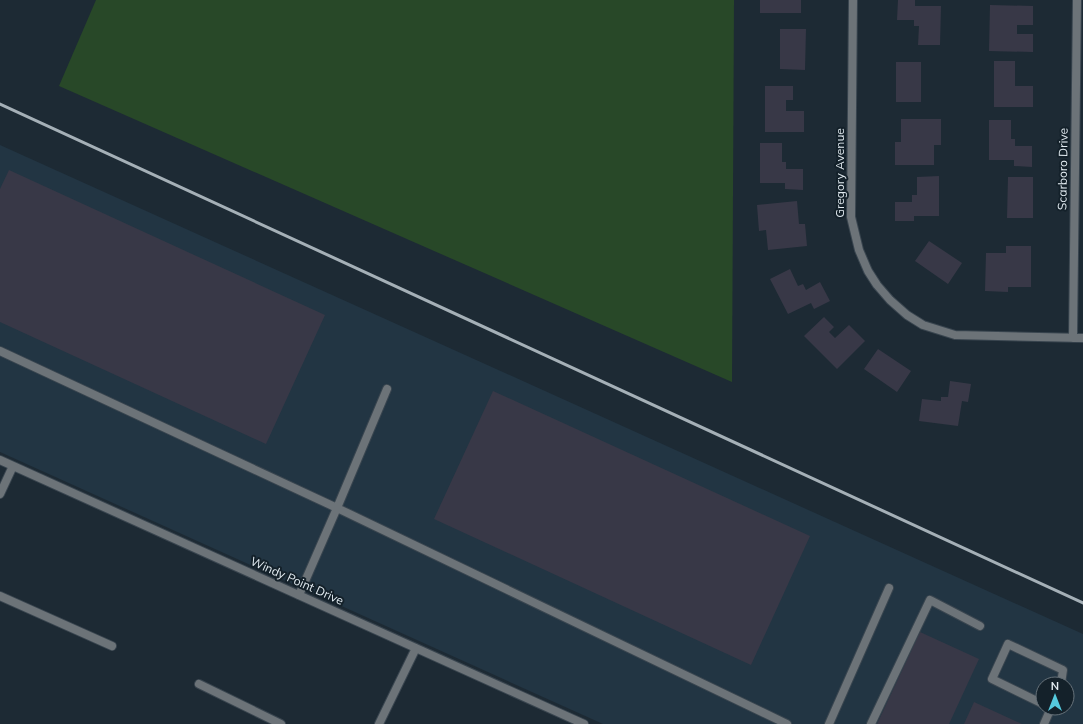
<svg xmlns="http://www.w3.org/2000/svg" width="1083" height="724" viewBox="0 0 1083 724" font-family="Mulish,sans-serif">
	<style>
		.built { fill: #223543; fill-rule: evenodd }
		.green { fill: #284828 }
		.building { fill: #383847 }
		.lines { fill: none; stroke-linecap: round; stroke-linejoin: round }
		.service-casing { stroke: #39454f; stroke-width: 10 }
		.minor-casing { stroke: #39454f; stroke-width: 10 }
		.service { stroke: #6c7378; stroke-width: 8 }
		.minor { stroke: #6c7378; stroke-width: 8 }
		.rail { stroke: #a5b0b7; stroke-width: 3 }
		.labels { text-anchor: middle; stroke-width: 4; stroke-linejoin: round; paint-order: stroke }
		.street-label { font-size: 12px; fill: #e3ecf2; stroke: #14212a }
	</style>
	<rect width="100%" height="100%" fill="#1d2a34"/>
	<path class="built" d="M0,145L1083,634V724H603L0,452ZM1043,684H1067V708H1043Z"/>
	<path class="green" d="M96,0H734L732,382L59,86Z"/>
	<path class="building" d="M760,0H801V13H760Z
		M898,0H915V6H941L940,45H918L919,26H914V20H897Z
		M990,5L1033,6V25H1017V34H1033V52L989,51Z
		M780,29H806L805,70L780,69Z
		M994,61H1015V86H1033V107H994Z
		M896,62H921V102H896Z
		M765,86H793V100H786V111H804V132H765Z
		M901,119H941V145H934V165H895V142H901Z
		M989,120H1011V139H1015V146H1032V167L1014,166V160H989Z
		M760,143H782V162H786V169H803V190L785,189V183H760Z
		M9,170L325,315L266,444L0,322V189Z
		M939,176V216H914V221H895V202H912V195H917V177Z
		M1008,177H1033V218H1007Z
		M797,201L799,224H805L807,246L768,250L766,230L759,231L757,205Z
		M929,241L962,263L948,284L915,261Z
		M1006,246H1031V287H1008V292L985,291L986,253H1006Z
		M790,269L798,286L803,284L806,290L820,282L830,301L814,309L811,303L788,314L770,279Z
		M824,317L834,327L829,332L835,338L849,325L865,341L837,369L804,336Z
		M878,349L911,371L897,392L864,369Z
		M950,381L971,384L968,402L962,401L958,426L919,421L922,399L941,401V397H948Z
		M493,391L810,536L751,665L434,519Z
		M920,632L979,659L949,724H877Z
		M974,702L1022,724H964Z"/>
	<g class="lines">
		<g class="service-casing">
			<path id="service" d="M0,351L337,508L387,389
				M299,595L337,508L787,724
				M0,596L112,646
				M199,684L281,724
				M1043,704L992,679L1008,644L1063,670L1061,684
				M829,724L889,588
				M871,724L930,600L980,626
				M1044,724L1051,708"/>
		</g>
		<g class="minor-casing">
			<path id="minor" d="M853,0L851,217L859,250L868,271L877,285L890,300L907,315L923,325L955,335L1083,338
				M1073,338L1077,0
				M0,460L584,724
				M0,494L13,466
				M379,724L416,648"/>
		</g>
		<use href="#service" class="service"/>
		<use href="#minor" class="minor"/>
		<path class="rail" d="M0,104L1083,603"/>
	</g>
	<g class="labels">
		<g class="street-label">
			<text transform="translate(1063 169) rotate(-89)" y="4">Scarboro Drive</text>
			<text transform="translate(840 173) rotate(-90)" y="4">Gregory Avenue</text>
			<text transform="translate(297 581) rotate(24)" y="4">Windy Point Drive</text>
		</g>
	</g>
	<g transform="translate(1055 696)"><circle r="19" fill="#14212a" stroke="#67727a"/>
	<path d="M0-3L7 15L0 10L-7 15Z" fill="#55cade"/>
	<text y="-6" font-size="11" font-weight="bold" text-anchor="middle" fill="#e3ecf2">N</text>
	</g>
</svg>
